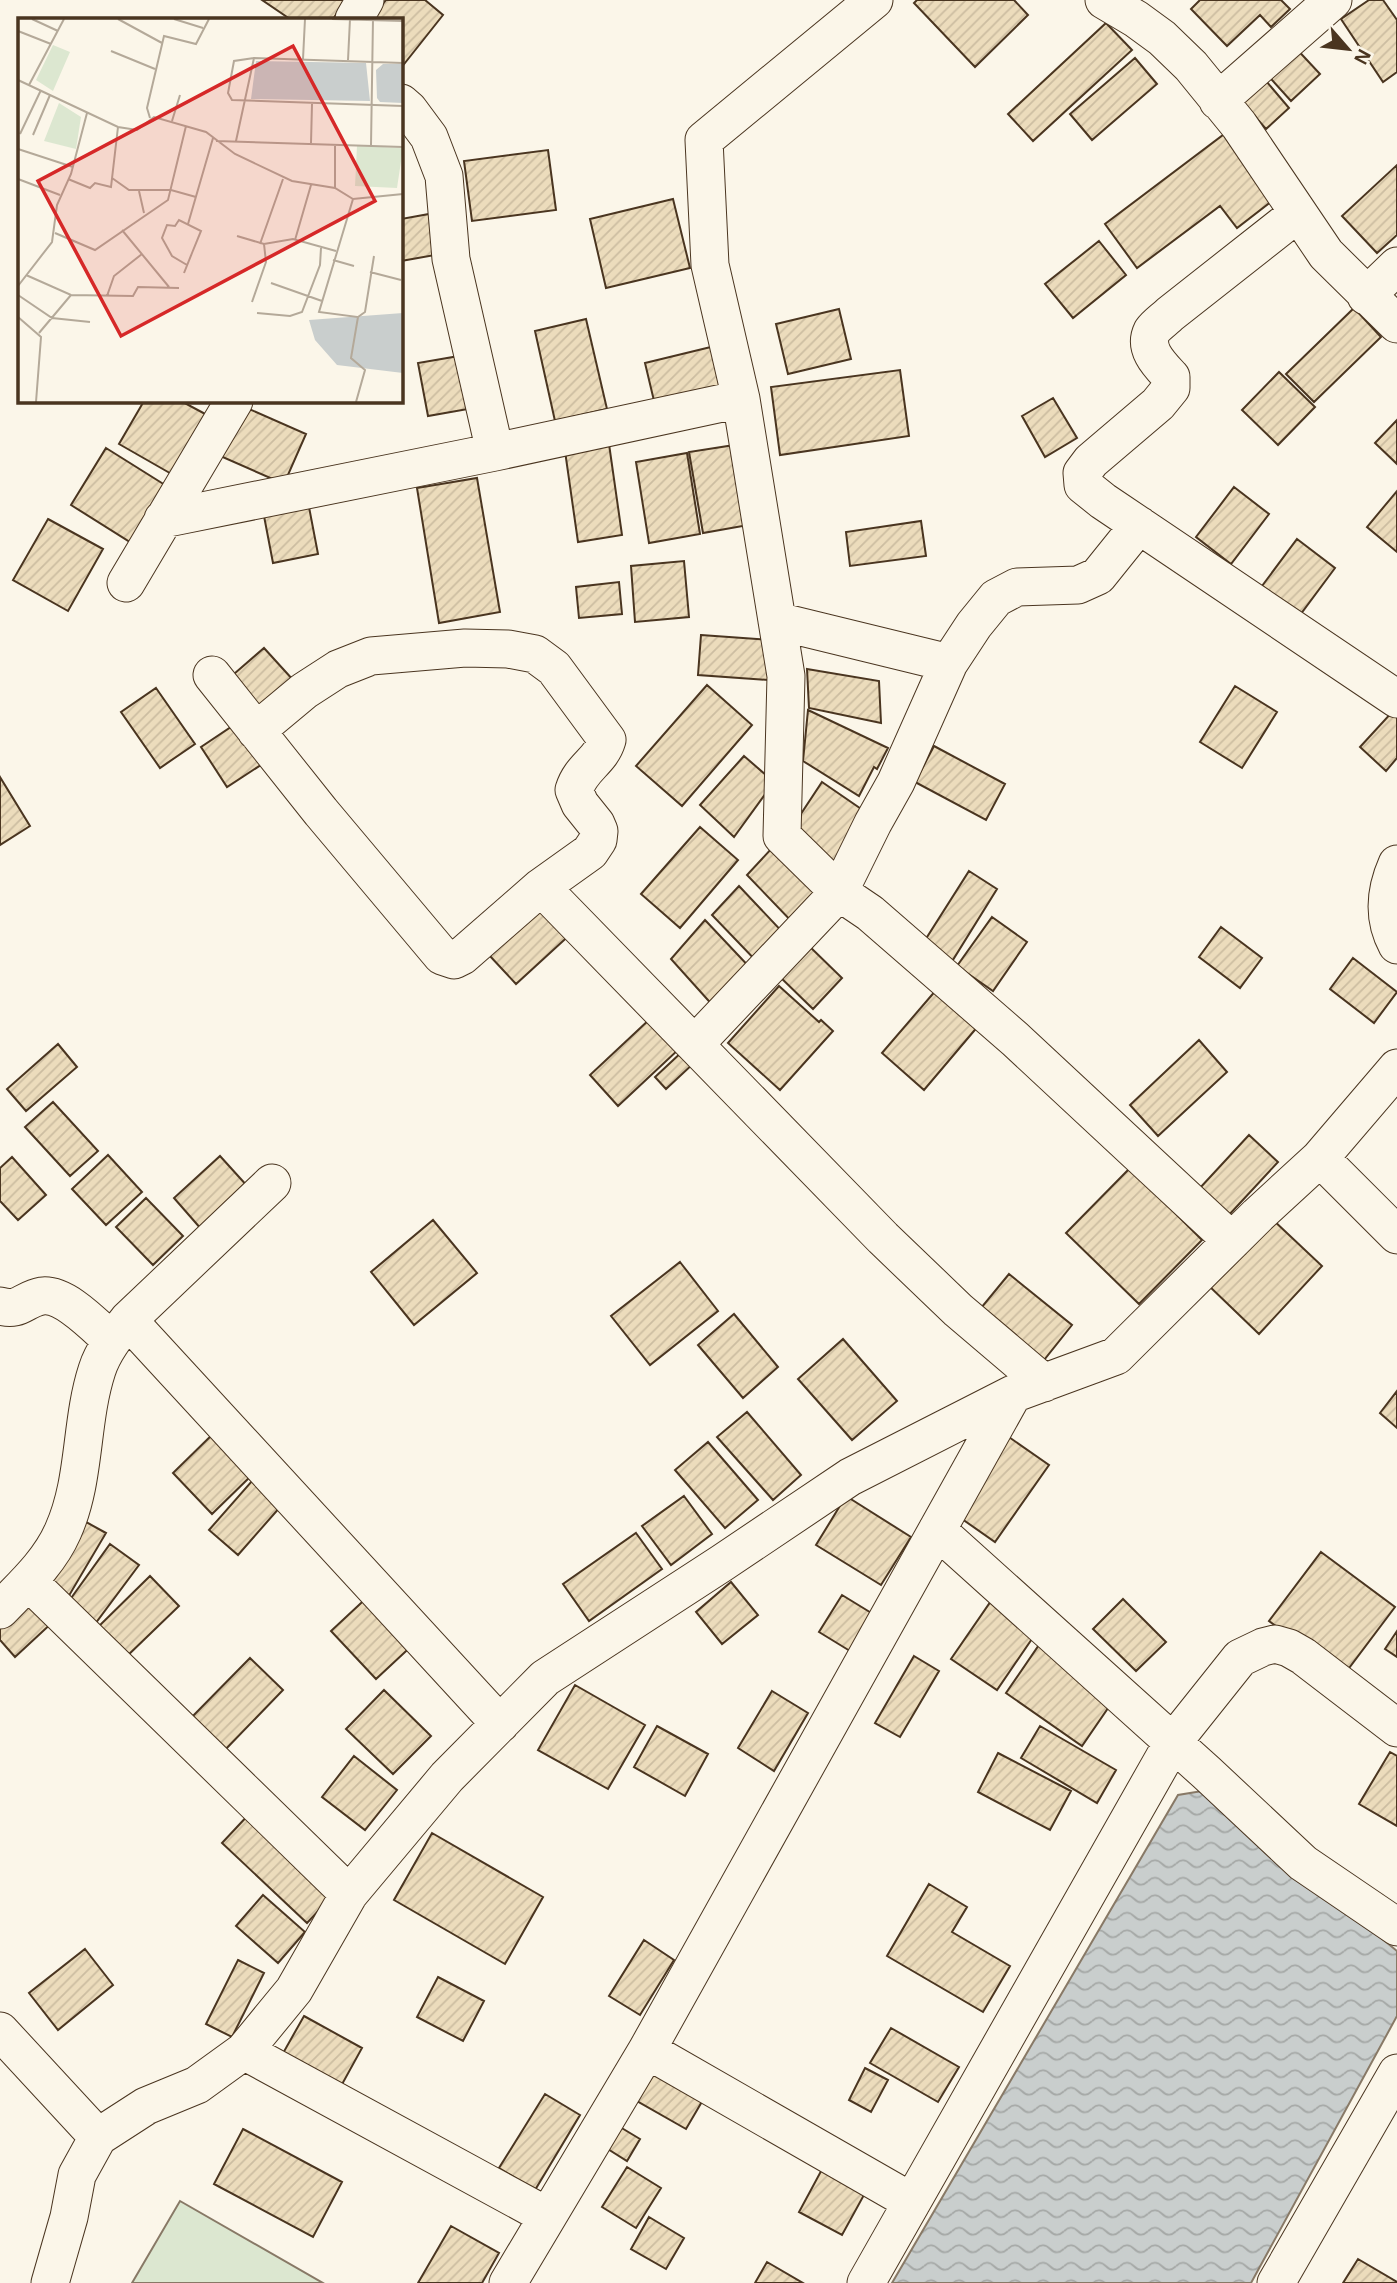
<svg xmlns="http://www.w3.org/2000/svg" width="1397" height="2283" viewBox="0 0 1397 2283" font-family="Helvetica,sans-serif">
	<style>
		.garden { fill: #dce7d0; stroke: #887966; stroke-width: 2 }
		.water { fill: url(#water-waves); stroke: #887966; stroke-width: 2 }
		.building { fill: url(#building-hatch); stroke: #4a3520; stroke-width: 2 }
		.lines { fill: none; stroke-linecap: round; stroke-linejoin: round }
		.minor-casing { stroke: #4a3520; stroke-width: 39 }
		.minor { stroke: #fbf6e9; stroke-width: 37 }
		.inset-road { fill: none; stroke: #b4a999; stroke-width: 2 }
		.view { fill: #d62828; fill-opacity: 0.15; stroke: #d62828; stroke-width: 3.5 }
		.inset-edge { fill: none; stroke: #4a3520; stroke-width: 3.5 }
	</style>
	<defs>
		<pattern id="water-waves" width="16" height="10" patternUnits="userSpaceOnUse" patternTransform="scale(1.75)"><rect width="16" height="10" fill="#c9cecd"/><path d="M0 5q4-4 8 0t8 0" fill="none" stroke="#a5a8a6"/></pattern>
		<pattern id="building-hatch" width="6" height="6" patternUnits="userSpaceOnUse" patternTransform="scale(1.75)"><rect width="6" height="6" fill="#ecdcbc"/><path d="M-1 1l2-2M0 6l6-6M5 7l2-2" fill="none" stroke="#ccbda1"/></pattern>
	</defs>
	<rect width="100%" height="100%" fill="#fbf6e9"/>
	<path class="garden" d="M180,2201L323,2283H132Z"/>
	<path class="water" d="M1202,1791L1397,1951V2016L1251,2283H892L1178,1795Z"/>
	<path class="building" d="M262,0H346L333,19H290Z
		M386,0H425L443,15L401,68V19H371Z
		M917,0H1014L1028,15L975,67L914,3Z
		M1200,0H1281L1290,9L1271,27L1260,15L1227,46L1191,9Z
		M1369,0H1383L1397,20V72L1383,82L1341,19Z
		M1106,23L1132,50L1033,141L1008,114Z
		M1292,44L1320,74L1291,101L1263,70Z
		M1135,58L1157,84L1092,140L1070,114Z
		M1261,75L1289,108L1266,129L1237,96Z
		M1227,132L1276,198L1237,228L1220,206L1137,268L1105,224Z
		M548,150L556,210L472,221L464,161Z
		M1397,165V235L1377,253L1342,216Z
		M673,199L690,268L606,288L590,219Z
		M429,214L435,255L401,261V219Z
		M1099,241L1126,275L1073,318L1045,284Z
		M1354,308L1381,337L1314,402L1286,374Z
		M839,309L851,359L788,374L776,324Z
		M586,319L607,409L555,421L535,331Z
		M715,346L725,387L655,405L645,363Z
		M459,356L468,409L428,416L418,363Z
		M900,370L909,436L780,455L771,387Z
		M1279,372L1315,407L1278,445L1242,410Z
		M1053,398L1077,438L1045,457L1022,416Z
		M144,401H181L209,416L175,476L119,444Z
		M240,405L306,434L284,484L218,455Z
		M1397,420V464L1375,443Z
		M608,437L622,535L578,542L564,444Z
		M741,444L754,524L703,533L689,452Z
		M106,448L165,485L130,542L71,505Z
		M687,453L700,534L649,543L636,462Z
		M477,478L500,612L439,623L417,488Z
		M1234,487L1269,514L1231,564L1196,537Z
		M1397,491V552L1367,527Z
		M309,507L318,554L273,563L264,516Z
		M48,519L103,549L68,611L13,580Z
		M921,521L926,556L850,566L846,532Z
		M1297,539L1335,568L1300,615L1262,586Z
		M684,561L689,617L635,622L631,566Z
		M619,582L622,614L579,618L576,587Z
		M701,635L771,640L768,680L698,675Z
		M264,648L294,681L257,714L227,680Z
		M807,669L879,681L881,723L809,708Z
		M707,685L752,725L682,806L636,766Z
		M1235,686L1277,712L1242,768L1200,742Z
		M156,688L195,744L160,768L121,712Z
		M808,710L888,748L877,769L874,767L859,796L803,761Z
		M1393,711L1397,714V758L1386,771L1360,747Z
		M240,721L267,761L227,787L201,747Z
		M934,746L1005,784L986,820L915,782Z
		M744,756L774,782L734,837L700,805Z
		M0,777L30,826L0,845Z
		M822,782L867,813L833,863L789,832Z
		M700,827L738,860L680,928L641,894Z
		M773,847L824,899L797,927L747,875Z
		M969,871L997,889L951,963L922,945Z
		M739,886L789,939L762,967L712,915Z
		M548,901L574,931L516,984L489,955Z
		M992,917L1027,942L993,991L957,966Z
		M705,920L755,973L716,1009L671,959Z
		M1221,927L1262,958L1240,988L1199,957Z
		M806,943L842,978L813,1009L777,974Z
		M1353,958L1397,992L1374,1023L1330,989Z
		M779,986L819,1022L821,1020L833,1031L780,1090L728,1043Z
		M937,989L979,1025L924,1090L882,1053Z
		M651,1018L679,1049L618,1106L590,1075Z
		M1199,1040L1227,1072L1158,1136L1130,1105Z
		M58,1044L77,1067L26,1111L7,1089Z
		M684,1050L695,1062L666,1089L655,1077Z
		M53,1102L98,1151L70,1176L25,1127Z
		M1249,1135L1278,1162L1228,1216L1199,1189Z
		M108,1155L142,1192L106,1225L72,1189Z
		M220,1156L249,1188L202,1230L174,1198Z
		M12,1157L46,1195L18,1220L0,1201V1168Z
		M1130,1168L1202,1240L1139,1304L1066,1233Z
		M146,1198L183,1236L153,1265L116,1227Z
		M1271,1218L1322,1266L1259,1334L1208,1285Z
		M433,1220L477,1273L414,1325L371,1272Z
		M680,1262L718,1311L650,1365L611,1316Z
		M1009,1274L1072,1325L1040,1365L976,1314Z
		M734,1314L778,1367L743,1398L698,1345Z
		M843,1339L897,1401L852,1440L798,1379Z
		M1397,1391V1428L1380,1413Z
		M747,1412L801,1475L773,1500L717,1437Z
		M217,1430L256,1471L212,1514L173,1473Z
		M1006,1435L1049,1465L995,1542L952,1512Z
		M708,1442L758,1500L725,1528L675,1470Z
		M259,1473L288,1498L238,1555L209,1530Z
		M684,1496L712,1534L671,1565L642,1526Z
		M846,1496L911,1537L881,1585L816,1545Z
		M77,1517L106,1533L67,1599L39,1583Z
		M636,1533L662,1569L589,1621L563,1584Z
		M110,1544L139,1565L92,1628L64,1608Z
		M1321,1552L1395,1607L1343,1676L1269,1621Z
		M150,1576L179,1606L124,1659L95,1630Z
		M731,1582L758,1615L722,1644L696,1612Z
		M29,1591L55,1620L15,1657L0,1640V1617Z
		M374,1591L418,1640L376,1679L331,1631Z
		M842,1595L873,1614L850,1651L819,1632Z
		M1123,1599L1166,1642L1136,1671L1093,1629Z
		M991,1601L1036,1633L997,1690L951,1659Z
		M1397,1631V1657L1385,1649Z
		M1041,1642L1117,1695L1082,1746L1006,1693Z
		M914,1656L939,1671L900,1737L875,1723Z
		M250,1658L283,1690L222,1753L188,1721Z
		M575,1685L645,1725L608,1789L538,1750Z
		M384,1690L431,1736L393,1774L346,1729Z
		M772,1691L808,1713L774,1771L738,1748Z
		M657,1726L708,1754L685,1796L634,1767Z
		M1040,1726L1116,1770L1097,1803L1021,1758Z
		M1390,1752L1397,1756V1826L1359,1804Z
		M998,1753L1071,1791L1050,1830L978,1792Z
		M354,1756L397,1790L365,1830L322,1797Z
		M252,1811L337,1891L307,1923L222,1843Z
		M432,1833L543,1897L505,1964L394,1900Z
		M929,1884L967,1907L952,1932L1010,1966L983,2012L887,1956Z
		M263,1895L305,1932L278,1963L236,1926Z
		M644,1940L674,1960L640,2015L609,1996Z
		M85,1949L113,1985L58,2030L29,1993Z
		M238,1960L264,1973L232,2037L206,2024Z
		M438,1977L484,2001L463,2041L417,2017Z
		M304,2016L362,2048L340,2088L282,2055Z
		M891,2028L959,2067L938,2102L870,2063Z
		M658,2063L707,2093L686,2129L637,2101Z
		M865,2068L888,2080L871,2112L849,2100Z
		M545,2094L580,2115L535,2190L499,2168Z
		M615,2124L640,2139L627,2161L603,2146Z
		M243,2129L342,2182L313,2237L214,2184Z
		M827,2160L870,2184L842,2235L799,2212Z
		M627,2167L661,2188L636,2228L602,2207Z
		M649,2217L684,2238L666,2269L631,2249Z
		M451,2226L499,2253L482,2283H418Z
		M1358,2259L1397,2282V2283H1343Z
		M767,2262L803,2283H755Z"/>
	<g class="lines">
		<g class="minor-casing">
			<path id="minor" d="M874,0L704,140L710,265L741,399L786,676L782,836L839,892L870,913L1015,1039L1232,1241
				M1104,0L1136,19L1162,38L1191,66L1239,125L1326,254L1397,324
				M354,19L365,0
				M1218,101L1333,0
				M401,103L409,110L429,137L444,176L451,259L495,452
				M1297,214L1170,314C1165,319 1156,325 1152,331C1143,349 1160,365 1171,377V388L1158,404L1091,461L1082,473L1083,485L1103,501L1397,699
				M1366,296L1397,266
				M163,519L495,452L741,399
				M126,583L234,401
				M777,621L949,663
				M212,675L321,812L442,956L454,960L462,956L541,887L590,852L598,840L599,831L596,824L580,804L574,790C581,767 601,761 607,740L554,668L535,654L508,649L465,648L371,656L338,669L304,691L256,731
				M1397,864C1385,891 1383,919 1397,945
				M541,887L883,1238L958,1310L1044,1383
				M695,1044L839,892L873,823L896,782L949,663L974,625L996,598L1017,587L1078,585L1098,576L1139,525
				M1320,1158L1397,1235
				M0,1306C20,1312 24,1299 42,1296C65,1293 96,1327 112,1341
				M128,1320L500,1724
				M937,1530L1207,1773L1303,1863L1397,1927
				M28,1581L349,1894
				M0,1610C23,1586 49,1563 63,1531C86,1480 80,1422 97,1370C103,1351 116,1335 128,1320L272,1183
				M0,2031L98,2137
				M647,2050L912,2202
				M244,2051L547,2216
				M50,2283L69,2217L77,2175L98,2137L146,2106L197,2085L244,2051L294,1990L349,1894L447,1777L545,1678L722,1563L850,1477L1013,1394L1116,1356L1258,1215L1320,1158L1397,1068
				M508,2283L647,2050L1013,1394
				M866,2283L1173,1742L1240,1658L1263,1647L1275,1644L1289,1648L1303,1656L1397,1728
				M1276,2283L1397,2073"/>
		</g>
		<use href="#minor" class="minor"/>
	</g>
	<g transform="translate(18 18)">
		<rect width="385" height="385" fill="#fbf6e9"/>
		<path d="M35,27L52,34L35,73L18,62ZM41,85L63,99L58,131L26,123ZM339,128L385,130L379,170L337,168Z" fill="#dce7d0"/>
		<path d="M238,43L348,45L352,83L233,81ZM365,46H385V85L362,84L359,80L358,52ZM385,295V355L319,347L297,322L291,302Z" fill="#c9cecd"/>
		<path class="inset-road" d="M14,1L40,13M100,1L144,25M156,1L185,10M314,1L385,3M0,13L33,26M93,33L137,51M236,40L216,43L210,75L214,82L385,88M285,41L287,1M330,42L332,1M0,62L100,109L119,112L136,99L188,114L217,136L274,163L317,170L335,181L385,176M11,67L46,1M132,100L129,90L146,18L178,26L191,1M154,103L162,77M2,116L23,72M15,117L32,77M198,123L385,129M218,123L236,40L385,45M293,125L294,86M353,127L355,1M0,131L55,149M94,160L111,172H153L178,179M0,161L42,177M50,161L72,170L77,165L93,169L100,109M317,170V126M121,173L126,195M335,181L301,294L340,299L333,340L347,352L338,384M170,206L195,120M104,212L151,269M37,215L77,232L150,182L168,108M219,218L246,226L275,221L318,233M277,222L293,167M242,226L265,161M315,242L336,248M352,254L383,262M166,255L174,235L183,213L161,202L157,208L149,207L144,220L154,238L169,247M8,257L53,277L115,278L120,269L161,270M253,265L304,283M0,268L34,224L39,187L53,156L69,95M0,277L34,300L72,304M89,278L96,258L124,236M234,284L248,244L246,226M239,295L272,298L284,294L302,247L303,230M0,299L23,319L18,384M340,299L347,294L356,238M21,315L53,277"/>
		<path class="view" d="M275,28L357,183L103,318L20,163Z"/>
		<rect width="385" height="385" class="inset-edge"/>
	</g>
	<g transform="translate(1348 49) rotate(118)" stroke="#fbf6e9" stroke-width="5" paint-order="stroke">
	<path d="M0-5L12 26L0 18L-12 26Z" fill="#4a3520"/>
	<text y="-10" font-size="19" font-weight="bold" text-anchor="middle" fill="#4a3520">N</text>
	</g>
</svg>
